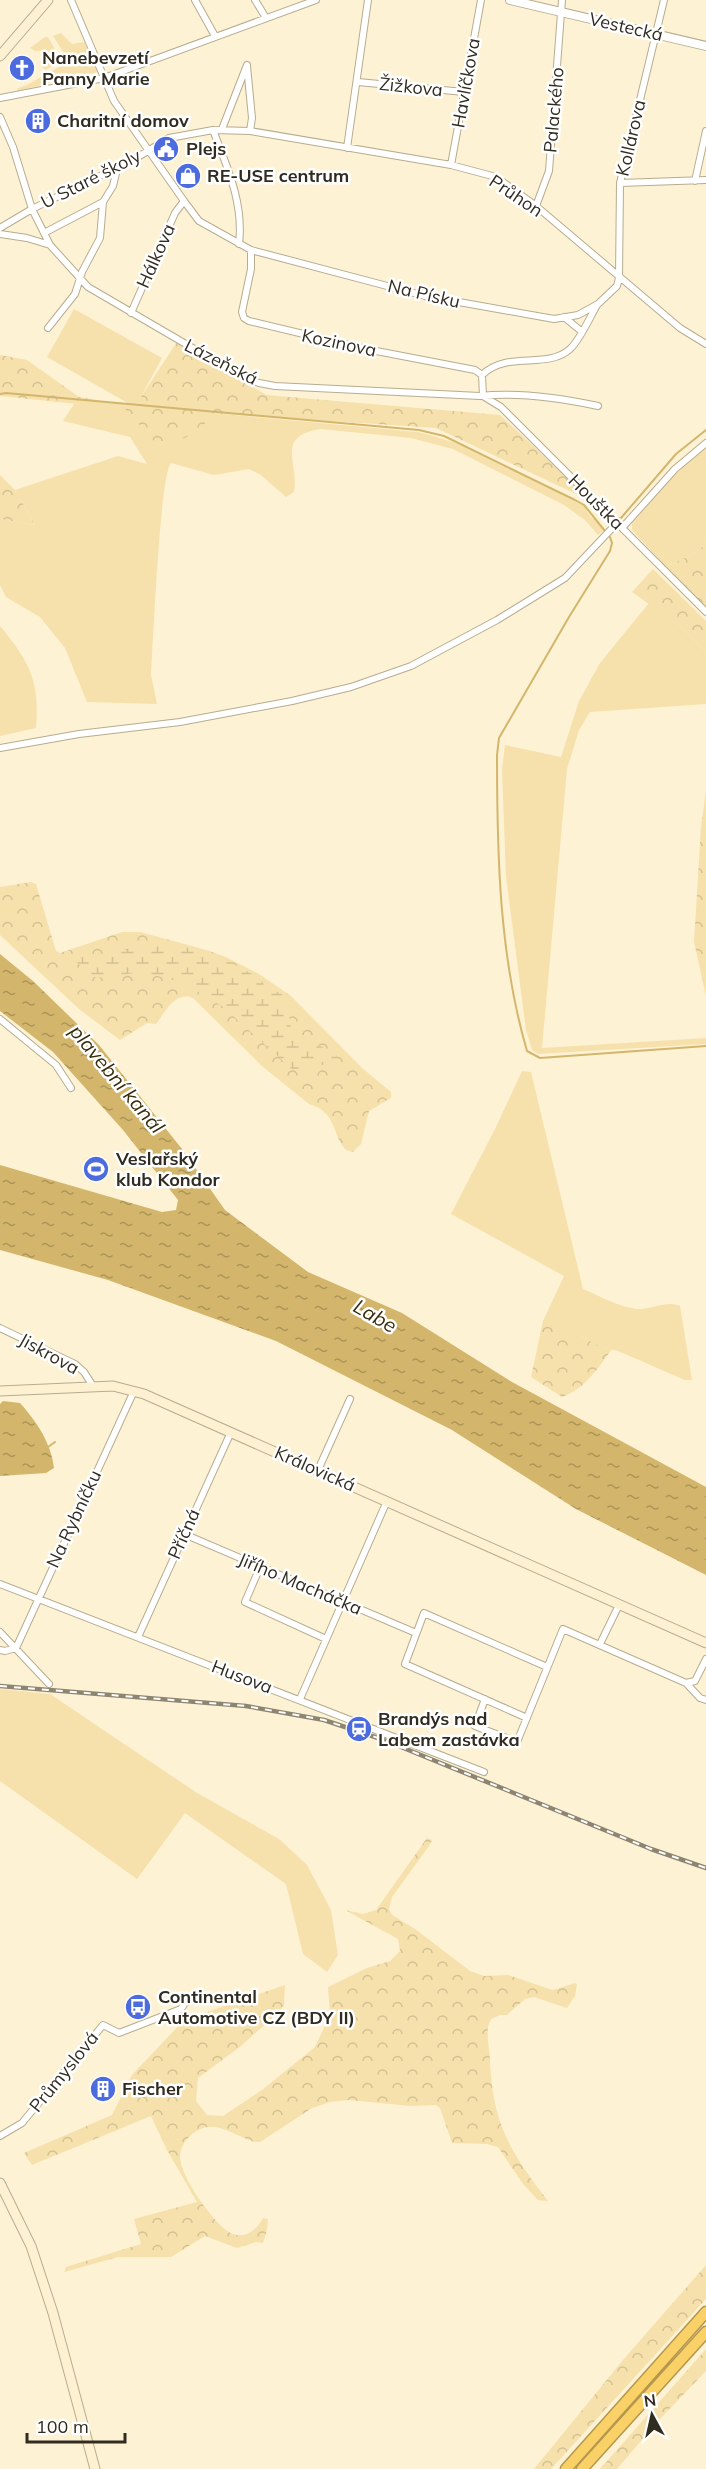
<svg xmlns="http://www.w3.org/2000/svg" width="706" height="2469" viewBox="0 0 706 2469" font-family="Mulish,sans-serif">
	<style>
		.green { fill: #f6e1ac }
		.forest { fill: url(#forest-crowns) }
		.wetland { fill: url(#wetland-marsh) }
		.water { fill: url(#water-ripples) }
		.lines { fill: none; stroke-linecap: round; stroke-linejoin: round }
		.stream { stroke: #d3b66c; stroke-width: 2 }
		.minor-casing { stroke: #b7ac90; stroke-width: 8 }
		.tertiary-casing { stroke: #b7ac90; stroke-width: 10 }
		.secondary-casing { stroke: #b7ac90; stroke-width: 11 }
		.motorway-casing { stroke: #b4974e; stroke-width: 13 }
		.minor { stroke: #fff; stroke-width: 6 }
		.tertiary { stroke: #fff; stroke-width: 8 }
		.secondary { stroke: #fef1d1; stroke-width: 9 }
		.motorway { stroke: #fad166; stroke-width: 10 }
		.rail-casing { stroke: #8d8571; stroke-width: 4.5 }
		.rail { stroke: #fff; stroke-width: 2; stroke-dasharray: 7; stroke-linecap: butt }
		.labels { text-anchor: middle; stroke-width: 5; stroke-linejoin: round; paint-order: stroke }
		.street-label { font-size: 18px; fill: #312c21; stroke: #fff }
		.poi-label { font-size: 18px; font-weight: bold; fill: #312c21; stroke: #fff; text-anchor: start }
		.water-label { font-size: 20px; font-style: italic; fill: #382c0b; stroke: #fff }
	</style>
	<defs>
		<pattern id="forest-crowns" width="20" height="18" patternUnits="userSpaceOnUse" patternTransform="scale(1.5)"><rect width="20" height="18" fill="#f6e1ac"/><path d="M2 6a3 3 0 1 1 6 0M12 15a3 3 0 1 1 6 0" fill="none" stroke="#d3c194"/></pattern>
		<pattern id="wetland-marsh" width="20" height="14" patternUnits="userSpaceOnUse" patternTransform="scale(1.5)"><rect width="20" height="14" fill="#f6e1ac"/><path d="M1 5h8M5 5V1M11 12h8M15 12V8" fill="none" stroke="#d3c194"/></pattern>
		<pattern id="water-ripples" width="26" height="14" patternUnits="userSpaceOnUse" patternTransform="scale(1.5)"><rect width="26" height="14" fill="#d3b66c"/><path d="M2 4q2-2 4 0t4 0M15 11q2-2 4 0t4 0" fill="none" stroke="#ac9458"/></pattern>
	</defs>
	<rect width="100%" height="100%" fill="#fef2d4"/>
	<path class="green" d="M61,33L72,44L84,42L98,72L17,91L18,88L27,85L69,61L53,36Z
		M45,37H48L60,58V61L46,70L42,67L45,54L42,51H35L30,48Z
		M74,309L162,358L136,406L418,432C476,445 531,479 584,506L590,516L605,529L598,535L585,520L564,505L453,449L411,438L320,429C275,437 299,461 294,492L286,497L261,475L249,469L214,475L171,463C160,474 153,647 151,675L157,704L87,702L65,648L40,617L6,597L0,585V519L35,525L15,490L118,456L147,464L130,437L63,421L76,401L133,406L47,357Z
		M706,448V543L697,552L666,567L632,530V523C654,496 678,469 706,448Z
		M649,603L680,626L706,652V704L590,712L579,730L567,769L542,1048L706,1038V1044L538,1054L532,1050L526,1030L506,877L502,770L505,745L561,757L579,701L600,663Z
		M0,626C29,661 40,681 36,728L0,736Z
		M522,1071L531,1072L583,1289C600,1296 619,1307 637,1309C652,1310 665,1300 680,1306L692,1380H685L618,1351L597,1346L583,1337L550,1326L543,1321L564,1276L451,1214L496,1127Z
		M0,1689L50,1694L197,1793L279,1839L307,1865L331,1910L338,1955L327,1972L303,1954L286,1884L185,1813L137,1879L0,1781Z"/>
	<path class="forest" d="M177,342L266,395L500,415L593,502L436,428L209,413L203,428L162,450L125,409L0,396V355L27,360L79,397L135,406Z
		M0,475L15,490L35,525L0,519Z
		M706,543V607L666,567L697,552Z
		M653,569L706,621V652L680,626L632,592Z
		M706,791V996L694,942L701,827Z
		M31,882L36,884L56,951L60,953L122,932H140L203,949L226,957L259,974L291,996L362,1068L391,1092V1098L369,1111L361,1144L353,1152L346,1150C331,1133 337,1112 309,1104L263,1067L193,998C175,991 165,1012 156,1024L147,1023L120,1040L79,1009L0,935V887Z
		M543,1321C555,1329 568,1330 581,1336C592,1342 599,1348 612,1349C598,1368 585,1389 562,1397L531,1377Z
		M427,1838L432,1840L429,1846L392,1897L389,1909L392,1915L415,1929L470,1971L484,1976L508,1975L553,1990L575,1983L577,1985L575,1996L567,2008L534,1997L525,1999L507,2015H500L491,2019L488,2026C487,2037 489,2048 490,2059C492,2122 510,2152 548,2201L538,2200L523,2184L498,2147L487,2144L452,2143L440,2108L436,2105L410,2106L349,2100L330,2102L312,2108L260,2142H254C243,2138 231,2131 220,2128C208,2125 199,2128 190,2136C185,2141 180,2148 180,2156C179,2175 216,2228 233,2234C246,2239 257,2229 263,2218L268,2219L267,2230L263,2243L256,2242L237,2248L205,2236L171,2257H118L64,2272L66,2267L141,2244L134,2219L197,2202L167,2150L151,2116L32,2165L24,2153L112,2115L132,2075L184,2020L285,1985L284,2005L279,2012L241,2046L198,2078L196,2101L207,2115L223,2116L262,2090L315,2047L330,2015L328,1987L367,1968L390,1961L400,1951L398,1939L345,1910L363,1914L376,1910Z
		M706,2265V2299L551,2469H534L623,2360Z
		M706,2349V2371L658,2421L617,2469H600Z"/>
	<path class="wetland" d="M164,944L210,951L261,979L264,985L283,995L284,1010L291,1021L290,1031L336,1054L339,1062L293,1070L223,1007L185,983L142,972L96,978L71,958Z"/>
	<path class="water" d="M0,954L33,981L99,1045L182,1149L225,1210L308,1272L402,1313L512,1382L706,1487V1575L576,1509L452,1430L276,1341L108,1280L0,1250V1165L162,1212L176,1210L178,1200L123,1130L53,1052L0,1011Z
		M3,1401L20,1403C37,1422 51,1443 54,1468L46,1473L0,1476V1404Z"/>
	<g class="lines">
		<path class="stream" d="M0,394L6,393L419,430L444,436L575,500L584,505L605,531
			M618,518H621L676,454L706,430
			M610,537L612,543L610,551L569,617L499,738L497,755C497,854 499,955 527,1051L540,1058L706,1046
			M48,1447L55,1442"/>
		<g class="minor-casing">
			<path id="minor" d="M71,0L114,101L184,201L199,221L251,250L425,296L554,319L578,315L598,304L617,286L619,278L620,183L664,0
				M195,0L215,36
				M255,0L266,18
				M247,66L252,118L250,131
				M358,82L464,92
				M0,98L104,78L316,0
				M0,117L13,147L32,209L50,245L88,287L239,375L259,383L275,386L480,396C519,392 560,398 598,406
				M222,129L247,65
				M213,130C227,167 244,203 239,244
				M347,148L368,0
				M451,165L481,0
				M695,181L706,131
				M620,183L706,180
				M536,206L549,171L562,0
				M0,228L32,209L133,160L169,138L213,130L250,131L451,165L496,177L536,206L680,328L706,344
				M44,233L103,202L113,186L117,169
				M0,234L27,238L50,245
				M251,250V269L242,312L244,318L249,321L366,349L475,370L482,375L483,396
				M131,313L175,213L184,201
				M564,317L581,331
				M48,328L75,294L82,272L100,238L103,202
				M482,375C507,350 547,370 570,349C580,340 590,317 597,305
				M483,396L501,407L706,612
				M622,528L675,469L706,443
				M0,748L79,734L180,722L292,701L351,687L411,666L497,620L565,578L617,523
				M0,1019L56,1065L71,1088
				M0,1328L75,1364L84,1372L93,1386
				M318,1470L350,1399
				M184,1534L416,1633
				M260,1567L245,1602L326,1639
				M0,1584L484,1772
				M0,1632L49,1684
				M138,1637L231,1432
				M600,1644L619,1605
				M0,1650L5,1651L16,1648L134,1391
				M686,1683L700,1698L706,1700
				M300,1699L387,1501
				M485,1699L475,1726L517,1742L563,1629L686,1683L695,1681L706,1659
				M527,1718L405,1664L424,1613L547,1667
				M0,2136L22,2123L103,2025L119,2033L181,2009L185,2003L194,1999"/>
		</g>
		<g class="tertiary-casing">
			<path id="tertiary" d="M510,0L706,46"/>
		</g>
		<g class="secondary-casing">
			<path id="secondary" d="M0,56L48,0
				M0,1391L113,1386L144,1394L706,1643
				M0,2183L31,2246L53,2313L95,2469"/>
		</g>
		<g class="motorway-casing">
			<path id="motorway" d="M566,2469L706,2312
				M582,2469L706,2332"/>
		</g>
		<use href="#minor" class="minor"/>
		<use href="#tertiary" class="tertiary"/>
		<use href="#secondary" class="secondary"/>
		<use href="#motorway" class="motorway"/>
		<g class="rail-casing">
			<path id="rail" d="M0,1686L246,1706L324,1720L384,1740L651,1849L706,1868"/>
		</g>
		<use href="#rail" class="rail"/>
	</g>
	<defs>
		<g id="church-disc" transform="scale(1.35)"><circle r="9.5" fill="#4c6bdf" stroke="#fff"/><path d="M-1.2-6h2.4v3.5h3.3v2.4h-3.3V6h-2.4V-.1h-3.3v-2.4h3.3Z" fill="#fff"/></g>
		<g id="building-disc" transform="scale(1.35)"><circle r="9.5" fill="#4c6bdf" stroke="#fff"/><path d="M-4-6H4V6H1V3H-1V6H-4ZM-2.5-4.3h1.7v1.8h-1.7ZM.8-4.3h1.7v1.8H.8ZM-2.5-1h1.7V.8h-1.7ZM.8-1h1.7V.8H.8Z" fill="#fff"/></g>
		<g id="civic-disc" transform="scale(1.35)"><circle r="9.5" fill="#4c6bdf" stroke="#fff"/><path d="M-.6-6.5H3V-4.5H.6V-3L4-1V1h2V6H-6V1h2V-1L-.6-3ZM-1.2 2.5V6h2.4V2.5Z" fill="#fff"/></g>
		<g id="shop-disc" transform="scale(1.35)"><circle r="9.5" fill="#4c6bdf" stroke="#fff"/><path d="M-5-2.5h2.3a2.7 3.5 0 0 1 5.4 0H5L5.5 6h-11ZM-1.5-2.5h3a1.5 2.3 0 0 0-3 0Z" fill="#fff"/></g>
		<g id="stadium-disc" transform="scale(1.35)"><circle r="9.5" fill="#4c6bdf" stroke="#fff"/><path d="M0-5a6.5 5 0 1 0 0 10a6.5 5 0 1 0 0-10ZM-3.5-1.8h7v3.6h-7Z" fill="#fff"/></g>
		<g id="station-disc" transform="scale(1.35)"><circle r="9.5" fill="#4c6bdf" stroke="#fff"/><path d="M-3-6H3Q5-6 5-4V2Q5 4 3 4L4.5 6H3L1.5 4h-3L-3 6H-4.5L-3 4Q-5 4-5 2V-4Q-5-6-3-6ZM-3.5-4v3h7v-3ZM-3.5 1v1.5H-2V1ZM2 1v1.5H3.5V1Z" fill="#fff"/></g>
		<g id="bus-disc" transform="scale(1.35)"><circle r="9.5" fill="#4c6bdf" stroke="#fff"/><path d="M-5-6H5V4H4V6H2V4H-2V6H-4V4H-5ZM-3.5-4V0h7V-4ZM-3.5 1.2v1.5H-2V1.2ZM2 1.2v1.5H3.5V1.2Z" fill="#fff"/></g>
	</defs>
	<g fill-rule="evenodd">
		<use href="#church-disc" x="22" y="68"/>
		<use href="#building-disc" x="38" y="121"/>
		<use href="#civic-disc" x="166" y="149"/>
		<use href="#shop-disc" x="188" y="176"/>
		<use href="#stadium-disc" x="96" y="1169"/>
		<use href="#station-disc" x="359" y="1729"/>
		<use href="#bus-disc" x="138" y="2007"/>
		<use href="#building-disc" x="103" y="2089"/>
	</g>
	<g class="labels">
		<g class="street-label">
			<text transform="translate(626 27) rotate(13)" y="6">Vestecká</text>
			<text transform="translate(466 83) rotate(-80)" y="6">Havlíčkova</text>
			<text transform="translate(411 87) rotate(6)" y="6">Žižkova</text>
			<text transform="translate(554 110) rotate(-85)" y="6">Palackého</text>
			<text transform="translate(631 138) rotate(-77)" y="6">Kollárova</text>
			<text transform="translate(91 179) rotate(-27)" y="6">U Staré školy</text>
			<text transform="translate(516 196) rotate(34)" y="6">Průhon</text>
			<text transform="translate(156 256) rotate(-66)" y="6">Hálkova</text>
			<text transform="translate(424 294) rotate(13)" y="6">Na Písku</text>
			<text transform="translate(339 343) rotate(12)" y="6">Kozinova</text>
			<text transform="translate(221 362) rotate(27)" y="6">Lázeňská</text>
			<text transform="translate(596 502) rotate(45)" y="6">Houštka</text>
			<text transform="translate(49 1354) rotate(29)" y="6">Jiskrova</text>
			<text transform="translate(315 1469) rotate(24)" y="6">Královická</text>
			<text transform="translate(74 1519) rotate(-65)" y="6">Na Rybníčku</text>
			<text transform="translate(184 1534) rotate(-66)" y="6">Příčná</text>
			<text transform="translate(300 1584) rotate(23)" y="6">Jiřího Macháčka</text>
			<text transform="translate(242 1677) rotate(21)" y="6">Husova</text>
			<text transform="translate(64 2072) rotate(-51)" y="6">Průmyslová</text>
		</g>
		<g class="poi-label">
			<text x="42" y="64">Nanebevzetí<tspan x="42" dy="21">Panny Marie</tspan></text>
			<text x="57" y="127">Charitní domov</text>
			<text x="186" y="155">Plejs</text>
			<text x="207" y="182">RE-USE centrum</text>
			<text x="116" y="1165">Veslařský<tspan x="116" dy="21">klub Kondor</tspan></text>
			<text x="378" y="1725">Brandýs nad<tspan x="378" dy="21">Labem zastávka</tspan></text>
			<text x="158" y="2003">Continental<tspan x="158" dy="21">Automotive CZ (BDY II)</tspan></text>
			<text x="122" y="2095">Fischer</text>
		</g>
		<g class="water-label">
			<text transform="translate(117 1079) rotate(50)" y="7">plavební kanál</text>
			<text transform="translate(375 1316) rotate(30)" y="7">Labe</text>
		</g>
	</g>
	<g transform="translate(652 2415) rotate(352)" stroke="#ffffff" stroke-width="4.5" paint-order="stroke">
	<path d="M0-4.5L10 22L0 15L-10 22Z" fill="#312c21"/>
	<text y="-9" font-size="16" font-weight="bold" text-anchor="middle" fill="#312c21">N</text>
	</g>
	<path d="M27 2433v9h98v-9" fill="none" stroke="#312c21" stroke-width="3"/>
	<text x="36" y="2433" font-size="18" fill="#312c21" stroke="#ffffff" stroke-width="4.5" paint-order="stroke">100 m</text>
</svg>
